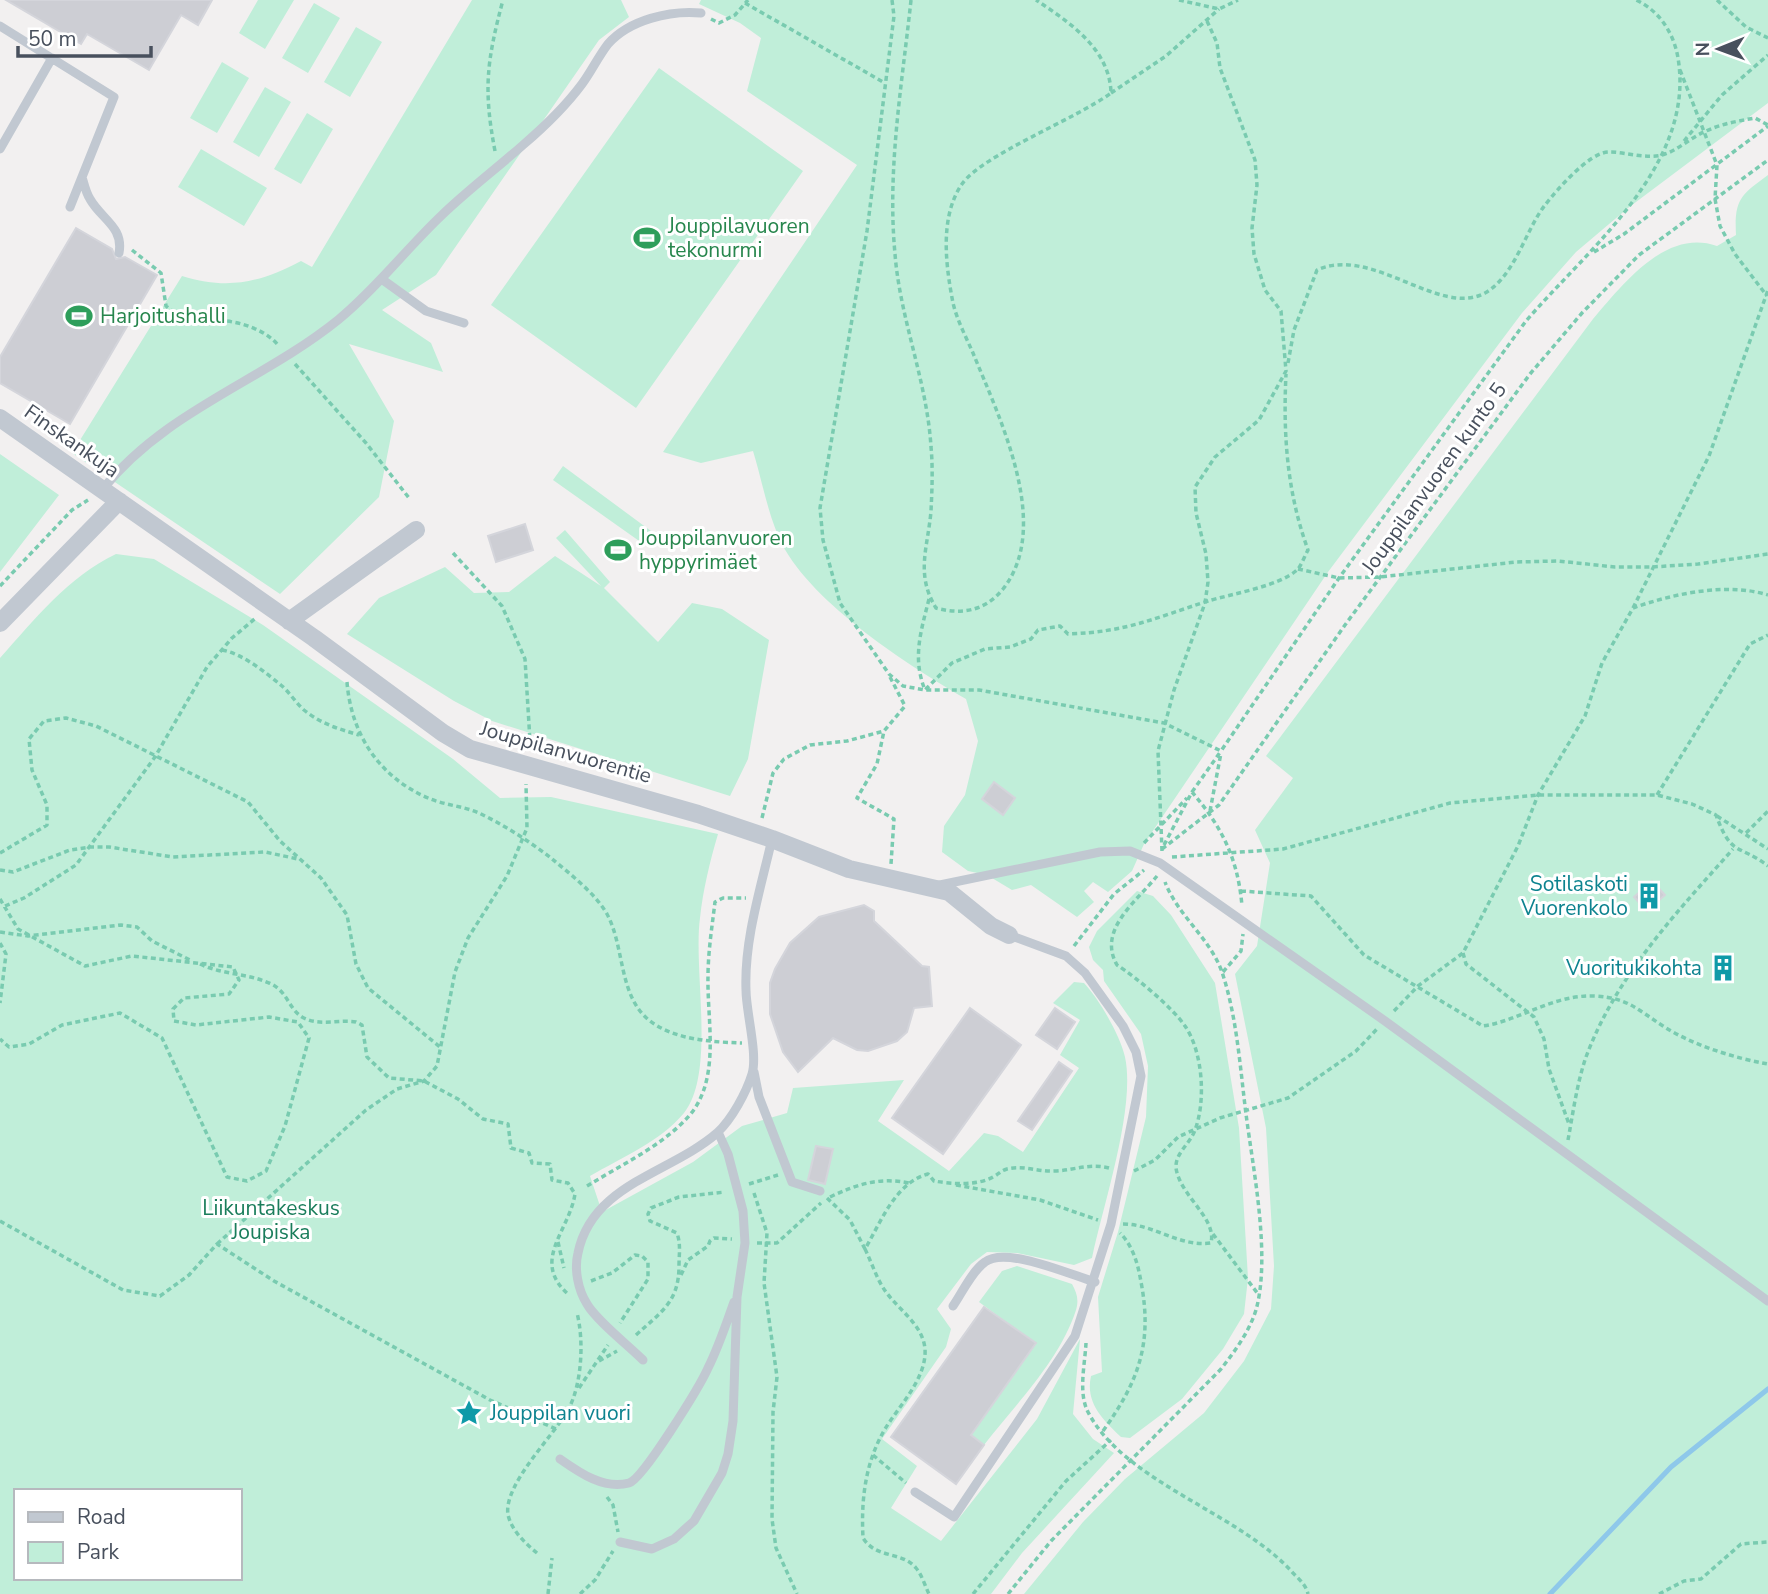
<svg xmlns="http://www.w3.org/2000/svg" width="1768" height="1594" viewBox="0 0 1768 1594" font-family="'Nunito Sans',sans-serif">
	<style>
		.green { fill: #c0eed9; fill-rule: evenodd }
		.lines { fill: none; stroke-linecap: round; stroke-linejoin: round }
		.stream { stroke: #8ec8ea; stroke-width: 5 }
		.building { fill: #cdced4; stroke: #d4d5db; stroke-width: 2 }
		.path { stroke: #79cbb0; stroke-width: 3.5; stroke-dasharray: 5 3.5; stroke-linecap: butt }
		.service { stroke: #c1c8d1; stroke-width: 9 }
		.minor { stroke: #c1c8d1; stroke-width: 18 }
		.labels { text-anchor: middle; stroke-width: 6; stroke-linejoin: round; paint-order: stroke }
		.leisure-label { font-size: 21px; fill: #27864d; stroke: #fff; text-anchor: start }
		.street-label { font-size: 21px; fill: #48505d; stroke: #fff }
		.culture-label { font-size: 21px; fill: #0d838f; stroke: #fff; text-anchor: end }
		.park-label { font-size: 21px; fill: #1a7d5b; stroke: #fff }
	</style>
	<rect width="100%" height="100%" fill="#f2f0f0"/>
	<path class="green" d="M258,0H294L265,49L239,33Z
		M472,0H621L629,17L599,40L436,275L382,310L431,343L443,372L349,344L394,421L379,497L280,594L72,453L182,276C228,290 259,283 301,261L312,267Z
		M701,0H1768V103L1628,208L1576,252L1522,313L1328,572L1144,844L1132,871L1108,892L1093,882L1084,891L1094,902L1077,917L1031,885L1012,890L987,875L968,871L942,852L944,826L965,795L978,741L966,699C909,666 813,604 782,544C768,516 762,480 753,451L701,463L663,452L857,165L747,91L761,38L740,23L699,4Z
		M314,3L340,18L308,73L282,58Z
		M356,27L382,42L350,97L324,82Z
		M222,62L249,78L217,133L190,118Z
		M659,68L803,171L636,408L491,305Z
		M265,87L291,102L259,157L233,142Z
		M307,113L333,129L301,184L274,169Z
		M201,149L267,188L244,226L178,187Z
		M1768,175V1594H1024L1083,1522L1125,1479L1204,1413L1244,1361L1271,1309L1274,1266L1266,1128L1235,974L1257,946L1270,863L1255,830L1293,778L1266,756L1593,319C1623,284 1666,228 1717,246L1736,235C1734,199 1741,195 1768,175Z
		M0,454L59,495L0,572Z
		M563,466L651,531L642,543L553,480Z
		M565,530L610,582L604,588L658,642L692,603L722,609L769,640L748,759L730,796L492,721L454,701L347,634L379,598L445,567L474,593L509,592L555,556L601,586L556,538Z
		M116,554L154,559L263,625L453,759L500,798L551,797L718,834C710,861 703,890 700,918C693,971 716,1072 684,1113C661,1141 621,1158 590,1176L602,1212L693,1162L742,1126L787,1113L793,1088L904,1080L878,1121L949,1171L984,1133L998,1136L1023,1152L1079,1068L1060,1055L1080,1020L1053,1003L1074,982L1084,983C1099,999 1120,1035 1125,1057C1136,1108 1103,1205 1092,1258L1074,1265L1017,1253L987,1252L971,1264L937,1309L951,1329L946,1347L882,1439L917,1466L891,1508L941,1541L1037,1419L1080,1339L1073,1414L1093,1439L1114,1453L1022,1553L991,1594H0V658C35,619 68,577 116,554ZM16,1491H240V1578H16Z
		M1137,891L1153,896L1171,915L1215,983L1239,1128L1248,1278L1244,1314L1223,1349L1182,1399L1130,1438L1121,1437C1103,1420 1085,1403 1091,1376L1102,1372L1098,1297L1118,1232L1146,1117L1148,1066L1141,1034L1104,981L1103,970L1093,960L1089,947L1097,931Z
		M1017,1266L1072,1284C1077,1293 1079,1300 1076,1310C1060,1360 1016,1404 984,1445L971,1435L1036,1344L979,1302L1002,1271Z"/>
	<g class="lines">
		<path class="stream" d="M1550,1594L1671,1467L1768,1389"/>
	</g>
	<path class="building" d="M6,0H212L198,25L181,15L149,70L87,34L81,44Z
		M76,228L112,249L116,259L125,257L157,275L70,424L0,383V357Z
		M525,524L533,550L496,562L488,536Z
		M994,782L1015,798L1003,815L982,799Z
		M1652,881L1665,895L1647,911L1634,897Z
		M864,905L874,911V921L922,966L929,967L932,1006L914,1008L907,1032L897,1041L868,1051L857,1050L833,1038L798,1072L783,1052L770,1014V983L775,969L790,943L819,917Z
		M1725,958L1732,972L1720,978L1713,964Z
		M970,1008L1021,1045L943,1154L892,1118Z
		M1055,1008L1075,1022L1057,1049L1036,1035Z
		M1059,1062L1072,1071L1032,1130L1018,1121Z
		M816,1146L833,1149L825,1184L808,1180Z
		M984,1307L1036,1343L971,1435L984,1445L956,1484L891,1437Z"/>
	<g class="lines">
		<path class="path" d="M892,0L894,16L867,231L820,508L823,540L840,603L889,674L903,686L925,690H979L1164,723L1221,751L1339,578L1526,321C1587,250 1696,165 1678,58C1674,34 1660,11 1636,0
			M911,0C902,85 887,169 895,254C900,319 927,381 931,447C933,468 932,490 931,511C928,547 915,574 936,608C962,615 985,611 1003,589C1053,526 999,417 973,353C966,337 957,320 953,303C946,267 939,217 962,184C982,155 1076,119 1111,93C1110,49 1069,22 1036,0
			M1179,0L1219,9L1238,0
			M1717,0L1746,27L1768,38
			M745,3L883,82
			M711,19L719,23L735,15L748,0
			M1680,70L1717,165L1715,199L1720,226L1735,254L1767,296
			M1111,93L1166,56L1219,9
			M1684,141L1722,95L1768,55
			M495,151C483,89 487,60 503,0
			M132,250L161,273L166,306C173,312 181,318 190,321C197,322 205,320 212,320C235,320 264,328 278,345
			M1594,252L1624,234L1768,126
			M1288,363L1294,330L1317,270C1373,245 1439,318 1485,293C1515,276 1525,231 1545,205C1557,190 1589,152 1609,152C1626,152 1645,159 1662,155C1677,151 1690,138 1704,132C1720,124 1738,121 1755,118L1768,125
			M295,364L366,443L409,498
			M453,553L502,606L525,659L530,741
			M1298,569L1339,578L1380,577L1516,562L1558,561L1615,567H1652L1698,564L1768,554
			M0,586L72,510L88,500
			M929,599C921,631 912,658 925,690L952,663L985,649L1010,647L1031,639L1038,630L1060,626L1068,634C1127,632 1155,618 1208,601C1231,594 1281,586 1298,569C1302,564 1305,555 1308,550C1287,492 1283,435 1286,374
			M1633,608L1709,456L1768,290
			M222,650C243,654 265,672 282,686C290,693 296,703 304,710C321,724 339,729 359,735
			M890,677L905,706L884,731L877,764L857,798L894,819L891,864
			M347,682C351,734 379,777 428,798C444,805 463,806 479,813C504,825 529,841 551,858C570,874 595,893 607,914C625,947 618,996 650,1021C675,1040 712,1042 742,1043
			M1192,792L1221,751
			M1657,795L1750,644L1768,635
			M1210,811L1221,753
			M1717,816L1768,849
			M762,818L773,773L784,759L810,745L847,741L884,731
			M1746,833L1768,811
			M1144,843L1187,798
			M1164,845L1192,792C1222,827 1238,859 1242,906
			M1162,849L1219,805L1345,625L1530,374L1582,313L1639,255L1768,160
			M1162,851L1158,751L1174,690L1205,603L1208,582L1206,554L1196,513L1195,487L1215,457L1259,420L1286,371L1281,311L1265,290L1254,254L1252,228L1257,185L1255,160L1220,68L1217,43L1207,21
			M0,853L47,825V805L32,770L29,739L44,721L66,718L96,726L248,802L280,841L321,878L347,915L356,964L368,988L440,1047
			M1172,857L1283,849L1450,803L1538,795H1657L1692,804L1716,815C1732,858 1738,843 1768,866
			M0,870L13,872L70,850L90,847H109L173,857L265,852L298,859
			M1241,891L1311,896L1364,955L1483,1026C1522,1020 1553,994 1596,996C1628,998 1638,1010 1663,1026C1692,1045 1734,1058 1768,1064
			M0,899L18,929L85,966L132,956L233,967L239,980L229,994L184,998L173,1009L174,1021L196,1025L269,1017L298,1022L309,1038L285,1126L266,1171L247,1181L227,1177L162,1038L120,1013L62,1025L29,1044L9,1047L0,1039
			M5,906L24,898L76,865L155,757L207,667L232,638L257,617
			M0,932L28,936L121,925L137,927L152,941L190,960
			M0,943L6,954L0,1003
			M1074,946L1114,894L1144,870
			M1463,953L1466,964L1534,1017L1544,1039L1549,1069L1569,1124
			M200,964C223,975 247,973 269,983C287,990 288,1008 302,1017C319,1027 339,1019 356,1022L362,1025L367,1057L389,1078L424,1081L458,1099L483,1119L508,1124L511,1148L529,1153L532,1163L550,1164L552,1180L568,1183L575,1194C569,1232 530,1261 569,1295
			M1223,972L1241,951L1243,934
			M1394,1011L1418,986L1463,953L1518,846L1538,795L1585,716L1602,663L1633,608C1672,594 1727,582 1768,595
			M1568,1140C1573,1113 1577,1083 1586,1057C1616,976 1677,912 1733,849
			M1134,1171L1155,1160L1178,1137L1220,1118L1288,1098L1356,1051L1377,1029
			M749,1184L778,1175
			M956,1185L1040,1200L1098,1220
			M587,1186C621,1165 662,1146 689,1116C721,1079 707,1022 708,977C708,952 712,927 715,902L723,898H746
			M754,1193L767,1233L764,1283L777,1377L773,1412L772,1519L776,1548L797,1594
			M830,1197C857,1184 880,1177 909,1183
			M827,1198L850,1220L865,1249C881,1222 895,1183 928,1174L934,1181C951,1184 977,1186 993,1177C999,1174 1000,1171 1007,1169C1024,1165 1038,1172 1055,1171C1075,1170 1090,1163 1109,1168
			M0,1221L123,1290L160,1296L189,1275L217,1244L274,1281L490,1400L556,1429
			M1123,1224C1154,1224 1178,1247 1211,1243C1217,1218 1180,1196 1176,1168C1175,1153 1190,1144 1195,1130C1206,1101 1203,1052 1185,1026C1172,1007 1137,978 1117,965C1097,930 1136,902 1157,876
			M1213,1234L1258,1294
			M558,1242L564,1268
			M757,1243H777L821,1203
			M217,1244L366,1110L397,1089L424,1081L437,1066L455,972L468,938L507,876L527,828L526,784
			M865,1249C872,1263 877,1280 886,1292C899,1310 923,1325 925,1349C927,1378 899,1406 885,1429C865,1463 861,1500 863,1538C876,1559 902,1551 916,1568C922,1575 925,1586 929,1594
			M681,1275L688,1260L708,1246L710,1241L714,1238L732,1239
			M591,1281L612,1273L635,1255L642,1256L648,1262V1279L620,1323
			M636,1335C661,1312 679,1302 679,1266C679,1254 681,1245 677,1233L650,1221L648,1214L651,1208L679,1197L725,1192
			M1086,1343C1085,1364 1078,1393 1088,1412C1125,1483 1240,1513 1293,1573C1299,1579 1306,1585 1308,1594
			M599,1361L617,1351
			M579,1388L608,1345
			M1103,1431C1138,1382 1153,1344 1141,1282C1138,1264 1133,1246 1120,1233
			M873,1455L906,1483
			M607,1497L613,1505L618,1532
			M537,1553C525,1543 512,1531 508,1515C503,1484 555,1435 569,1408C582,1383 584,1340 577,1313
			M548,1594L552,1558
			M580,1594L595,1580L613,1551
			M973,1594L1066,1481L1111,1440
			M1008,1594L1051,1541L1221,1369C1235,1351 1249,1332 1256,1310C1271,1256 1253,1169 1246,1114C1240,1067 1237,1017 1222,972C1210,938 1178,916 1165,882
			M1659,1594L1684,1581L1701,1579L1741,1544L1768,1542"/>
		<path class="service" d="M0,26L114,97L70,207
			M0,149L52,58
			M82,177C84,184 86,193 90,199C101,219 124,227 119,253
			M383,280L426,311L464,323
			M102,490C166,410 261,382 338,320C377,288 406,249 442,215C468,190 496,169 523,145C544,127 565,107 582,84C591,72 598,57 608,44C629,20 670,10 701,13
			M935,886L1100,852L1130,851L1160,863L1385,1021L1768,1301
			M754,1072L759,1097L792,1182L820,1191
			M953,1306C962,1293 972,1271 985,1262C1006,1246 1071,1275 1095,1282
			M643,1360C629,1346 596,1320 587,1304C578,1290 574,1269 578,1253C592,1184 671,1173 717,1133C732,1119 746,1093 752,1074C758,1054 746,1012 746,990C744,940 761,887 772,839
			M560,1459C580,1473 604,1490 629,1483C643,1479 700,1386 708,1368C719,1346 726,1324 734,1302
			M915,1492L954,1517L1075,1336L1111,1224L1141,1076L1136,1052L1123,1026L1085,973L1066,956L1009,935
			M620,1542L652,1549L674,1539L694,1521L722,1473L728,1454L733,1421L737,1297L745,1243L743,1211L728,1154L718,1132"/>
		<path class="minor" d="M0,418L314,638L443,733L470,749L698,814L772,839L849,869L949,892L991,926L1009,935
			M289,621L416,530
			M0,623L119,501"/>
	</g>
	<defs>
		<g id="stadium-bare" transform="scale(2.1)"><path d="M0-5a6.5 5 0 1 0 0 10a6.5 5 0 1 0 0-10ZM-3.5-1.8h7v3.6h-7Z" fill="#2e9e5b" stroke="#fff" stroke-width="2.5" paint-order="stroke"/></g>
		<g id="building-bare" transform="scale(2.1)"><path d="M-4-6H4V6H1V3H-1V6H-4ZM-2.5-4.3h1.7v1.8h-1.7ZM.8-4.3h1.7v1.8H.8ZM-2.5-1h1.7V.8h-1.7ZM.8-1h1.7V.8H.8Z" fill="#0f9aa8" stroke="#fff" stroke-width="2.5" paint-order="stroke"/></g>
		<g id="sight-bare" transform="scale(2.1)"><path d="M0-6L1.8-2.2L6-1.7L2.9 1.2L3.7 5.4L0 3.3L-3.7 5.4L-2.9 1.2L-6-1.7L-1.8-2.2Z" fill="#0f9aa8" stroke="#fff" stroke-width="2.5" paint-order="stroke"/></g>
	</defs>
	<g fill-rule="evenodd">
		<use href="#stadium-bare" x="647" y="238"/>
		<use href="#stadium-bare" x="79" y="316"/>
		<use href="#stadium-bare" x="618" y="550"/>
		<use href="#building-bare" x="1649" y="896"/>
		<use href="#building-bare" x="1723" y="968"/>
		<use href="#sight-bare" x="469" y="1413"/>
	</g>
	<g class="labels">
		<g class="leisure-label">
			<text x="668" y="233">Jouppilavuoren<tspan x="668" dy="24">tekonurmi</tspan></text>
			<text x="100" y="323">Harjoitushalli</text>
			<text x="639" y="545">Jouppilanvuoren<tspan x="639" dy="24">hyppyrimäet</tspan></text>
		</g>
		<g class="street-label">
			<text transform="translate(72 441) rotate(35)" y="7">Finskankuja</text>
			<text transform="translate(1434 478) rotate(-54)" y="7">Jouppilanvuoren kunto 5</text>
			<text transform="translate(566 752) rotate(16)" y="7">Jouppilanvuorentie</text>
		</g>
		<g class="culture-label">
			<text x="1628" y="891">Sotilaskoti<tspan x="1628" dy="24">Vuorenkolo</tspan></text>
			<text x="1702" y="975">Vuoritukikohta</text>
			<text x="490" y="1420" text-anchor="start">Jouppilan vuori</text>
		</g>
		<g class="park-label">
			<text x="271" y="1215">Liikuntakeskus<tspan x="271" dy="24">Joupiska</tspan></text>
		</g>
	</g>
	<rect x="14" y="1489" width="228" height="91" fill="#ffffff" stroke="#b6b9be" stroke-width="2"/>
	<rect x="28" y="1512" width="35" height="10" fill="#c1c8d1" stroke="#b6b9be" stroke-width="2"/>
	<text x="77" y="1524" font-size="21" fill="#48505d">Road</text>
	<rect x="28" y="1542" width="35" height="21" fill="#c0eed9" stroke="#b6b9be" stroke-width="2"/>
	<text x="77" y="1559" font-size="21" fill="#48505d">Park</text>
	<g transform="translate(1719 49) rotate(269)" stroke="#ffffff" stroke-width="5" paint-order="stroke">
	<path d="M0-5L12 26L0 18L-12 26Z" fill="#48505d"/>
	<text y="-10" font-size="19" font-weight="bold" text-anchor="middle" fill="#48505d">N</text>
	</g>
	<path d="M18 46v10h133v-10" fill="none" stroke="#48505d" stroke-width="3.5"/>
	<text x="28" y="46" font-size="21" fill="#48505d" stroke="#ffffff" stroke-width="5" paint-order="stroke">50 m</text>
</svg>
